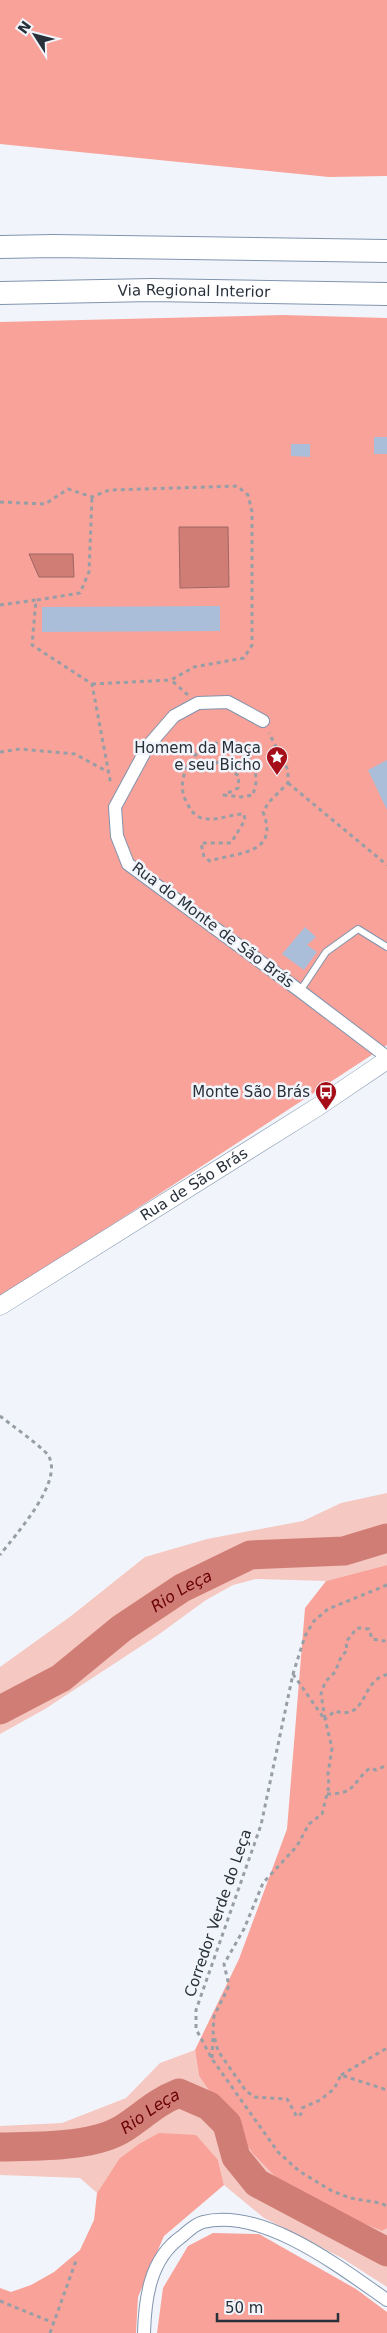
<svg xmlns="http://www.w3.org/2000/svg" width="387" height="2333" viewBox="0 0 387 2333" font-family="'DejaVu Sans',sans-serif">
	<style>
		.green { fill: #f5c8c2 }
		.forest { fill: #f9a299 }
		.water { fill: #d07d75; stroke: #9e6663 }
		.lines { fill: none; stroke-linecap: round; stroke-linejoin: round }
		.river { stroke: #d07d75; stroke-width: 29 }
		.building { fill: #aabed9 }
		.lane-casing { stroke: #8194ae; stroke-width: 8 }
		.street-casing { stroke: #8194ae; stroke-width: 14 }
		.secondary-casing { stroke: #8194ae; stroke-width: 19 }
		.highway-casing { stroke: #8194ae; stroke-width: 24 }
		.path { stroke: #989ea6; stroke-width: 3; stroke-dasharray: 4 4; stroke-linecap: butt }
		.lane { stroke: #fff; stroke-width: 6 }
		.street { stroke: #fff; stroke-width: 12 }
		.secondary { stroke: #fff; stroke-width: 18 }
		.highway { stroke: #fff; stroke-width: 22 }
		.labels { text-anchor: middle; stroke-width: 5; stroke-linejoin: round; paint-order: stroke }
		.street-label { font-size: 15px; fill: #28303a; stroke: #f1f5fb }
		.poi-label { font-size: 15px; fill: #28303a; stroke: #f1f5fb; text-anchor: end }
		.water-label { font-size: 16px; font-style: italic; fill: #690007; stroke: #f1f5fb }
	</style>
	<rect width="100%" height="100%" fill="#f1f5fb"/>
	<path class="green" d="M387,1493V1565L326,1581L256,1579L233,1585L206,1600L158,1635L45,1709L0,1734V1667L71,1616L145,1557L207,1539L303,1521L341,1503Z
		M195,2050L199,2076L253,2154L293,2195L382,2231L387,2228V2287L342,2258L264,2218L224,2185L218,2160L119,2159L97,2193L80,2178L0,2175V2126L62,2123L126,2098L160,2063Z"/>
	<path class="forest" d="M0,0H387V176L329,177L0,144Z
		M283,315L387,318V1045L0,1298V322Z
		M387,1565V2228L382,2231L293,2195L253,2154L199,2076L195,2050L239,1959L287,1829L305,1608L326,1581Z
		M159,2133L196,2135L218,2160L224,2185L164,2236L138,2297L136,2333H0V2288L11,2292L31,2285L54,2272L80,2250L94,2220L97,2193L119,2159L139,2144Z
		M213,2233L259,2234L356,2289L387,2312V2333H157L163,2288L188,2246Z"/>
	<path class="water" d="M179,527H228L229,587L180,588Z
		M29,554H73L74,577H39Z"/>
	<g class="lines">
		<g class="river">
			<path id="s1" d="M0,1710L61,1678L122,1628L182,1588L250,1555L344,1551L387,1538"/>
			<path id="s2" d="M0,2147C36,2146 93,2148 124,2128C144,2115 156,2102 179,2093L209,2106L227,2124L236,2157L257,2183L387,2252"/>
		</g>
	</g>
	<path class="building" d="M374,437H387V454H374Z
		M291,444H310V457L291,456Z
		M220,606V631L42,632V607Z
		M387,760V810L368,770Z
		M305,927L316,937L307,945L317,952L304,970L282,954Z"/>
	<g class="lines">
		<g class="lane-casing">
			<path id="lane" d="M300,991L326,952L358,929L387,947"/>
		</g>
		<g class="street-casing">
			<path id="street" d="M263,721L228,702L198,703L174,716L148,746L115,807L117,836L128,864L300,991L387,1057
				M144,2333C145,2298 150,2259 181,2237C187,2232 195,2224 203,2222C263,2207 341,2268 387,2300"/>
		</g>
		<g class="secondary-casing">
			<g id="secondary">
				<path id="s3" d="M0,1306L319,1106L387,1060"/>
			</g>
		</g>
		<g class="highway-casing">
			<g id="highway">
				<path d="M0,247L53,246L387,251"/>
				<path id="s4" d="M0,293L152,290L387,294"/>
			</g>
		</g>
		<path class="path" d="M0,502L45,504L68,489L92,497L109,490L237,486L248,495L252,512V645L244,658L194,667L171,680L188,695
			M37,600L80,593L89,572L92,497
			M0,605L36,600L32,645L92,684L111,785
			M92,684L171,680
			M0,752L20,749L75,754L108,772
			M201,772L218,762L239,776L238,788L224,795L241,797L253,795C254,790 257,782 256,777C253,759 239,743 220,743C195,743 175,777 185,799C189,807 193,816 202,818C215,822 230,814 244,814L245,820L231,843H201L204,857L210,861C237,852 280,855 263,812L269,802L288,783V770L269,733
			M288,783L387,865
			M0,1416C10,1424 42,1447 48,1455C65,1481 15,1535 0,1555
			M387,1585L328,1609L314,1621L305,1636L293,1674L261,1825L196,2010V2029L212,2059L278,2152L299,2171L332,2191L350,2198L380,2203L387,2206
			M293,1674L323,1717
			M387,1674C384,1676 379,1677 376,1680C362,1692 362,1720 335,1711L325,1719L332,1748L328,1774L329,1786L322,1814L309,1824L297,1846L263,1883L244,1929L224,1964L229,1986L214,2016L213,2032L218,2051L246,2091L255,2097L287,2099L297,2117L301,2114L302,2108L320,2100L334,2089L341,2075L387,2090
			M325,1719L321,1694L325,1682L335,1672L342,1655L347,1651L346,1642L357,1628L369,1629L372,1639L384,1641L387,1638
			M327,1794C357,1794 351,1783 370,1768L376,1770L387,1765
			M212,2058L213,2037
			M341,2075L387,2048
			M0,2301L54,2323
			M50,2333L77,2258"/>
		<use href="#lane" class="lane"/>
		<use href="#street" class="street"/>
		<use href="#secondary" class="secondary"/>
		<use href="#highway" class="highway"/>
	</g>
	<defs>
		<g id="sight-pin" transform="scale(1.125)"><path d="M0 17L-7.5 6A9.5 9.5 0 1 1 7.5 6Z" fill="#a50d18" stroke="#f1f5fb"/><path d="M0-6L1.8-2.2L6-1.7L2.9 1.2L3.7 5.4L0 3.3L-3.7 5.4L-2.9 1.2L-6-1.7L-1.8-2.2Z" fill="#fff"/></g>
		<g id="bus-pin" transform="scale(1.125)"><path d="M0 17L-7.5 6A9.5 9.5 0 1 1 7.5 6Z" fill="#a50d18" stroke="#f1f5fb"/><path d="M-5-6H5V4H4V6H2V4H-2V6H-4V4H-5ZM-3.5-4V0h7V-4ZM-3.5 1.2v1.5H-2V1.2ZM2 1.2v1.5H3.5V1.2Z" fill="#fff"/></g>
	</defs>
	<g fill-rule="evenodd">
		<use href="#sight-pin" x="277" y="757"/>
		<use href="#bus-pin" x="326" y="1092"/>
	</g>
	<g class="labels">
		<g class="street-label">
			<text dy="5" stroke="none"><textPath href="#s4" startOffset="194">Via Regional Interior</textPath></text>
			<text transform="translate(213 925) rotate(37)" y="5">Rua do Monte de São Brás</text>
			<text dy="5" stroke="none"><textPath href="#s3" startOffset="229">Rua de São Brás</textPath></text>
			<text transform="translate(218 1913) rotate(-71)" y="5">Corredor Verde do Leça</text>
		</g>
		<g class="poi-label">
			<text x="261" y="753">Homem da Maça<tspan x="261" dy="17">e seu Bicho</tspan></text>
			<text x="310" y="1097">Monte São Brás</text>
		</g>
		<g class="water-label">
			<text dy="6" stroke="none"><textPath href="#s1" startOffset="218">Rio Leça</textPath></text>
			<text dy="6" stroke="none"><textPath href="#s2" startOffset="158">Rio Leça</textPath></text>
		</g>
	</g>
	<g transform="translate(35 35) rotate(306)" stroke="#f1f5fb" stroke-width="4" paint-order="stroke">
	<path d="M0-4L9 19L0 12L-9 19Z" fill="#28303a"/>
	<text y="-8" font-size="14" font-weight="bold" text-anchor="middle" fill="#28303a">N</text>
	</g>
	<path d="M217 2313v8h121v-8" fill="none" stroke="#28303a" stroke-width="2.5"/>
	<text x="225" y="2313" font-size="15" fill="#28303a" stroke="#f1f5fb" stroke-width="4" paint-order="stroke">50 m</text>
</svg>
